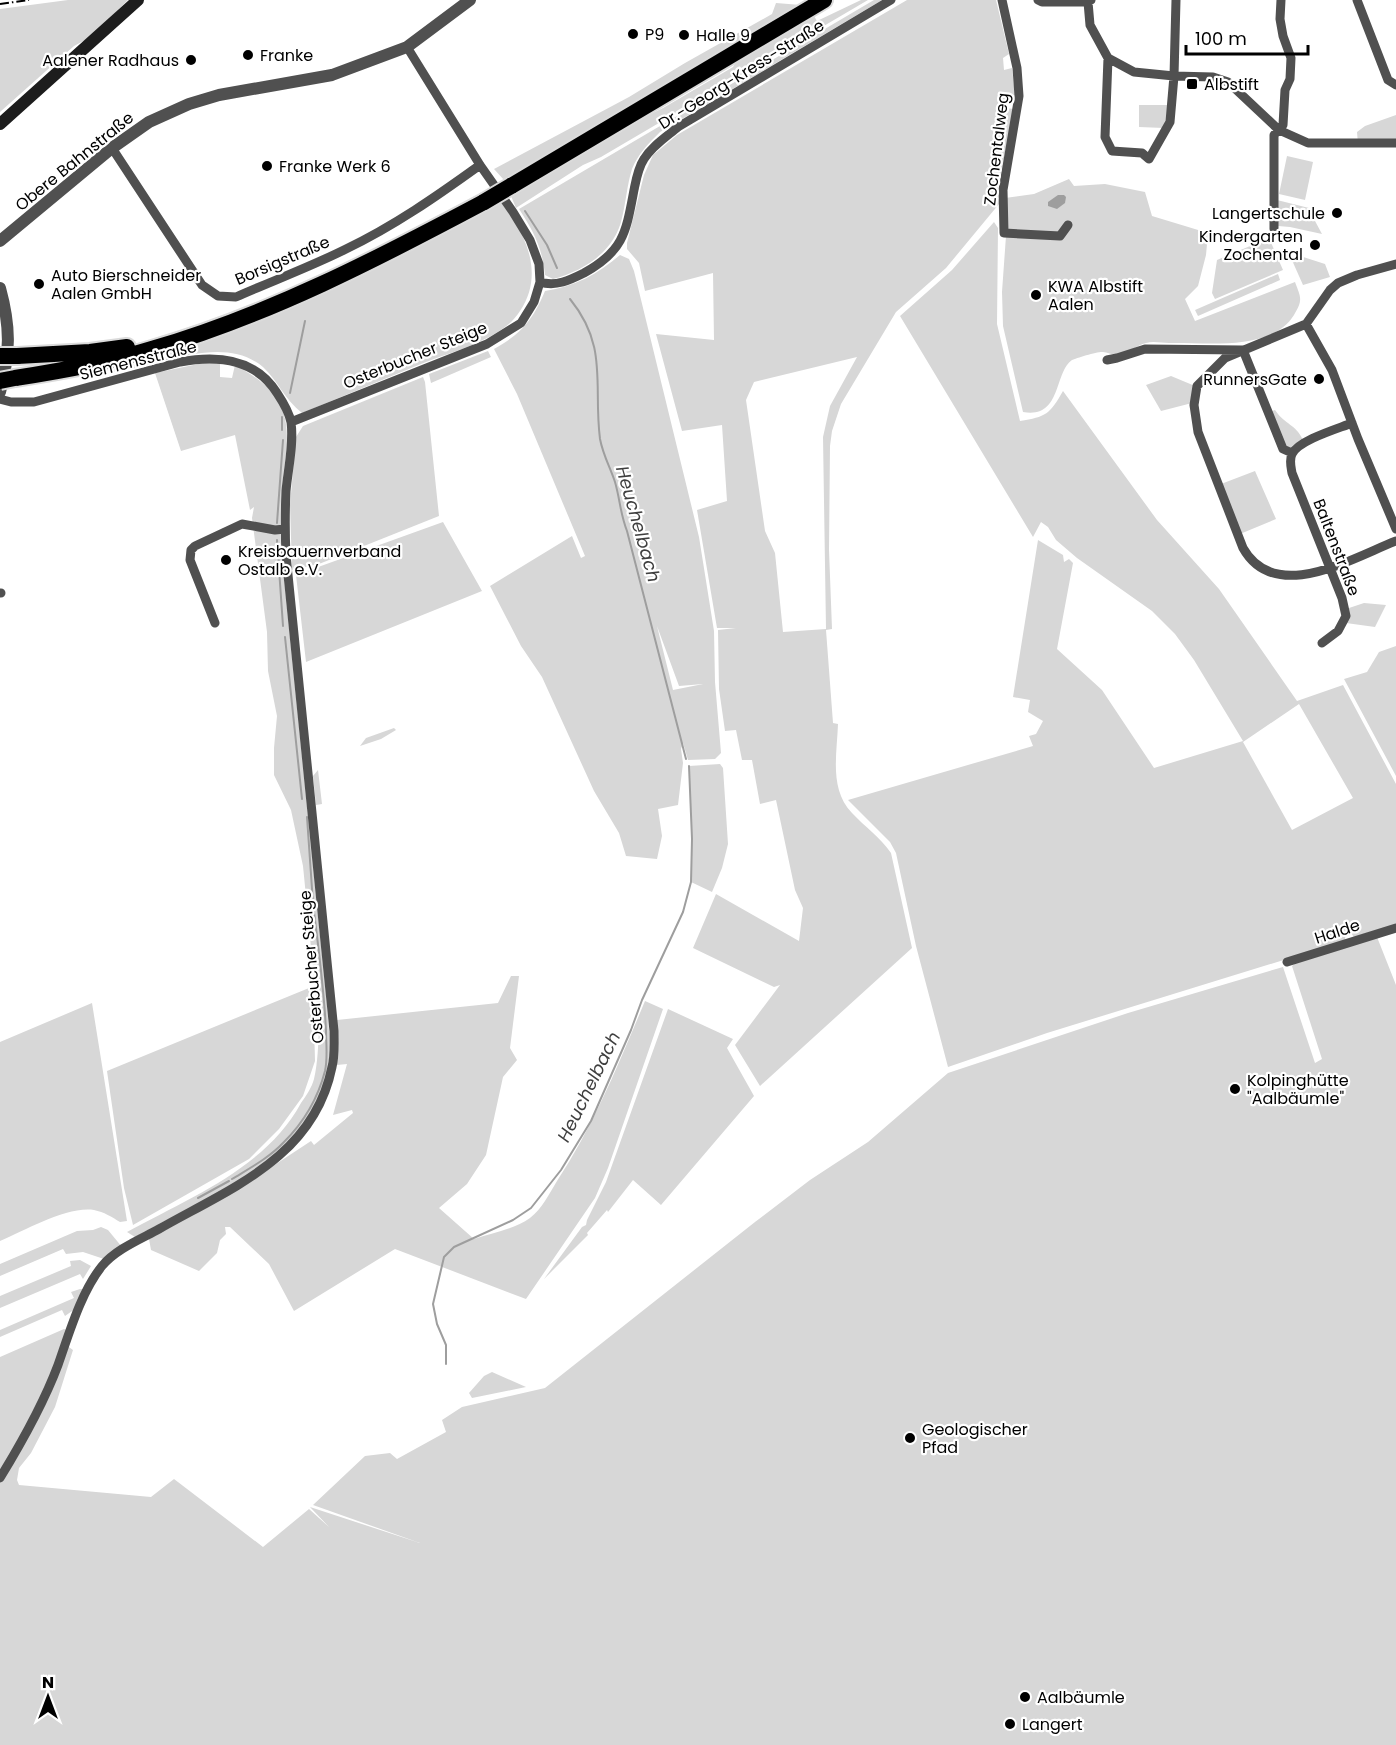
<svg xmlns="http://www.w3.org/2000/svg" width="1396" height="1745" viewBox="0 0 1396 1745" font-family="Poppins,sans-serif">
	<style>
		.green { fill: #d7d7d7; fill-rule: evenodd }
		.water { fill: #9e9e9e }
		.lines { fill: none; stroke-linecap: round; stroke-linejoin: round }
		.stream { stroke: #9e9e9e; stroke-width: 2 }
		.trunk-casing { stroke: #dbdbdb; stroke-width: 20 }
		.minor { stroke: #505050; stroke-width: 9 }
		.tertiary { stroke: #505050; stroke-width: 12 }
		.secondary { stroke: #1d1d1d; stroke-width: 12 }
		.trunk { stroke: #000; stroke-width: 16 }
		.rail { stroke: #000; stroke-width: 2; stroke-dasharray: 9 3 1.5 3; stroke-linecap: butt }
		.trunk-bridge-casing { stroke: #dbdbdb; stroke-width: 20; stroke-linecap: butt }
		.trunk-bridge { stroke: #000; stroke-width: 16 }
		.poi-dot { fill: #000; stroke: #fff; stroke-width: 2 }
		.labels { text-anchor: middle; stroke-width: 4.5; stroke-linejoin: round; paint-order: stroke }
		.poi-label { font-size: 16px; fill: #000; stroke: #fff; text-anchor: start }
		.street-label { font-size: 16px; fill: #000; stroke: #fff }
		.water-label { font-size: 18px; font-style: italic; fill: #3f3f3f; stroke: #fff }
	</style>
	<rect width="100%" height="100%" fill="#fff"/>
	<path class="green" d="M68,0H128L91,37L74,46L0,112V9Z
		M861,0H868L601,157L583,165L516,208L511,196L608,136L621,132L626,126L663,108L733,67L738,59L814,16L817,21Z
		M874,0H882L660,132C649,143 638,154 632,169C627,185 626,202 622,218C615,251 584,271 553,279L545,275C542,247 534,232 519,209Z
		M907,0H996L1009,54L1003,58L1004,70L1012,68L1015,95H1008L1005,108L1014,109L997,192L999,204L946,268L896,312L841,404L832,431L830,446L829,550L832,629L826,630L833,723L838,724C837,754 829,789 852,813C865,827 880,837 891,853L912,948L760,1086L735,1045L780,985L774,987L693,948L716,894L799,941L803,908L795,890L776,800L760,804L752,760H742L736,730L725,731L719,689L718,630L736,628H717L697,510L727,501L722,425L682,431L656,334L714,340L713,273L645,291L639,263L627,249V243L644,175L653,155L677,135ZM857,357L830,406L823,437L826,629L783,632L775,553L765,531L746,400L754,382Z
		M776,3L801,5L504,180L494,169L629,97L685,63L772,14Z
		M1139,105H1169L1168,121L1164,128L1139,127Z
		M1396,115V143L1358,144L1357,132L1365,126Z
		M1287,156L1313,162L1305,200L1279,194Z
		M1069,179L1074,186L1105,184L1145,192L1152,216L1208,233L1206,255L1198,286L1185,299L1195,321L1295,282C1301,298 1303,300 1294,315C1271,352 1207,342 1169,343C1162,343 1153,341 1146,343C1137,345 1126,355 1116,355C1112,355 1107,352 1103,352C1099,351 1076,358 1072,360C1054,372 1062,419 1023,412L1003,326L1002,292L1006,236L1005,198L1034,194Z
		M1277,200L1313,209L1315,221L1322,234L1290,227L1278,226Z
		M501,203C526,233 545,274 520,311C516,317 511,323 505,327C481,345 448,353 421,364C381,380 342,397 302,413C285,400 278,381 263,367C222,333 159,367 114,372L112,367L290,307L404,254Z
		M994,222L998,228L997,324L1020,421C1046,417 1050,414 1063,391L1157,520L1219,589L1297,701L1343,685L1396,784V924L1354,937L1346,927L1345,941L1047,1033L948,1067L916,946L896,853L890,842L848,800L1033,746L1029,736L1036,734L1043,721L1028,712L1030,700L1013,697L1038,540L1063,555L1064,562L1069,559L1073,563L1057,649L1102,690L1154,768L1243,741L1194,660L1175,634L1152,611L1077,558L1056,540L1048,527L1041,522L1033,537L900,316L952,270ZM1299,704L1353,798L1292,830L1243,742Z
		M1269,238L1283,270L1215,299L1212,293L1217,260Z
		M620,255L629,259L634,271L699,537L714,631L715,682L721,753L715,759L688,760L683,743L681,749L683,763L678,805L658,809L662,836L657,859L626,856L619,833L594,791L542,677L521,646L490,586L572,536L581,558L585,556L517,394L494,349C521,334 533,320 545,291C574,287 598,274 620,255ZM657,626L679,686L703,684L673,690Z
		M1297,255L1325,264L1330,277L1303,285L1291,258Z
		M1278,274L1280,280L1198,316L1195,310Z
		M488,351L491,357L431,383L429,374Z
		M203,363H220V377L232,378L235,365C253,375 271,386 280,405C293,429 284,462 282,488C280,509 280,529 281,549L327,1005C328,1023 331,1042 329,1060C326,1092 302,1134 277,1154C235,1188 182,1211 135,1237L127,1232C189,1198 266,1168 301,1103C306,1096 312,1087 314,1079C318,1062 318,1045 319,1029L303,866L291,810L274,775V748L277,716L268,671L267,632L252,518L254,507L250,510L235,435L181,451L155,373Z
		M1171,376L1195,386L1192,403L1161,411L1146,385Z
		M423,377L425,382L439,516L319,564L292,570L290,505L296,437L303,426Z
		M1275,410C1286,426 1295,423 1303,440L1292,450L1284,448L1269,412Z
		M1255,471L1276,519L1240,534L1221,484Z
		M443,522L482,591L306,662L296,575Z
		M1364,603L1386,605L1375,627L1346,623V609Z
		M1396,646V776L1344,679L1367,672L1379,652Z
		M394,728L396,730L381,739L360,746L366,738Z
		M720,764L723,768L728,844L722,868L712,892L691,882L692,839L689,766Z
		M318,770L322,804L316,805L313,776Z
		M1377,937L1396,985V1745H0V1357L64,1329L67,1330L66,1345L73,1350L55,1407L31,1453L19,1468L17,1480L19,1485L151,1497L174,1479L263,1547L309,1509L329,1527L310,1507L420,1543L313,1505L365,1456L390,1453L397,1459L446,1432L442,1420L462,1407L545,1388L755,1222L810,1180L868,1142L948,1073L1128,1013L1283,967L1315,1063L1322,1059L1292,966L1298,961Z
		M511,976H519L510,1048L517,1060L503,1077L486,1155L467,1184L439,1208L474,1239C492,1233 515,1229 530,1218C542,1209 549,1194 557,1181C594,1125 619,1063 645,1001L663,1009L608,1168L595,1198L526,1299L395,1249L294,1311L269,1264L230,1227H225L226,1234L220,1240L217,1253L199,1271L151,1250L149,1239L235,1191L311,1141L314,1145L353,1113L352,1110L333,1115L347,1064L337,1065V1020L498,1003Z
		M309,988L314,1022L315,1061L303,1096L279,1129L249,1159L133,1225L124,1188L107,1071Z
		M92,1003L127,1221L120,1222C112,1217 104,1212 94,1210C67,1206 26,1230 0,1241V1042Z
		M668,1009L733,1039L727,1048L754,1096L661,1205L633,1180L608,1212L607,1210L587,1233L588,1235L544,1279L582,1227L586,1225L587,1220L606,1182Z
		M101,1227L108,1230L122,1247L104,1259L83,1252L66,1254L63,1249L0,1276V1264L77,1231L93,1230Z
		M80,1260L91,1266L83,1279L80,1274L0,1308V1296L71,1266L70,1261Z
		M80,1289H84L75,1309L65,1316L62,1310L0,1337V1330L74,1298L71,1292Z
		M492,1372L526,1387L472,1398L469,1393L484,1376Z"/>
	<path class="water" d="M1058,195H1064L1066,197L1065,203L1057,209L1048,206V202Z"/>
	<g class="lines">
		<path class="stream" d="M525,211L547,245L557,268
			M570,299C609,347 593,385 600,439C603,455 610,467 615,482C620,499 620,513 627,531L686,759
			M290,393L305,321
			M282,430V417
			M277,523L283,440
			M277,540L283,626
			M285,637L302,799
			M307,817L313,903
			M232,1179C250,1168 269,1158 284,1142C303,1123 318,1098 325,1071C328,1058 326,1044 326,1030C324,990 319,951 314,912
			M198,1198L229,1181
			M446,1364V1345L437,1324L433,1304L444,1257L454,1247L513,1220L531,1208L561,1170L591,1121L631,1030L642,1000L683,912L691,882L692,839L689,766"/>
		<g class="trunk-casing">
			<path id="trunk" d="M511,186L824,0
				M17,356L90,352L127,347
				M15,378C61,371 107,363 152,349C269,315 377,259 484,202"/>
		</g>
		<path class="minor" d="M1002,0L1017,68L1019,96L1003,190L1004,233L1060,236L1068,225
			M1038,0L1042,2H1088L1091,0
			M1357,0L1388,80L1396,85
			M1088,2L1090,25L1108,58L1134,72L1174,76L1213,77L1228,82L1279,130L1308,143H1396
			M1108,58L1105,137L1112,151L1142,153L1149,159L1170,122L1174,76L1176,0
			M112,148L202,285L218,296L236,297C272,281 310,267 346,249C394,226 437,196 480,165
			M1274,229V135L1283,125L1285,90L1290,79L1291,58L1283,36L1280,19L1281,0
			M1396,264L1357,275L1338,283L1330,290L1306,324L1225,358L1197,386L1194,405L1198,432L1243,548C1275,605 1352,558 1396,541
			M540,282C556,287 570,280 584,273C624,251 626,232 634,190C636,180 638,168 644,159C652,146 666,137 678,127L891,0
			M1306,324L1332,370L1358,439L1396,529
			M1107,360L1117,358L1145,349L1243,350L1283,449L1292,453
			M0,399L11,402H34L180,362C217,355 255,358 277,393C283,402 289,412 291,422C294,444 288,469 286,491C285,512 285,533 286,555L334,1031C334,1043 335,1056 332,1067C314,1157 231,1188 159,1229C141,1239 116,1249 102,1266C81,1292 69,1334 58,1365C43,1405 22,1442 0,1478
			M291,422L487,344L521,323L534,302L540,282L539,264L530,240L513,212L480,165L407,47
			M0,593H1
			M215,623L190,560L191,550L195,546L242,524L275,530L285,529
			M1322,643L1338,631L1346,616L1342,598L1292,473C1291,467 1289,460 1292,454C1299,440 1337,429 1352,423
			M1287,962L1396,928"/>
		<path class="tertiary" d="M0,241L112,148L149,122L189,104L219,95L332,75L407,47L470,0
			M0,288C11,328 10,353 0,392"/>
		<path class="secondary" d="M0,124L138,0"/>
		<use href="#trunk" class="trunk"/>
		<path class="rail" d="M0,4L29,0"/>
		<g class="trunk-bridge-casing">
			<path id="trunk-bridge" d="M484,202L511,186
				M0,356H17
				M0,381L15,378"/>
		</g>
		<use href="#trunk-bridge" class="trunk-bridge"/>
	</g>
	<g class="poi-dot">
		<circle cx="633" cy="34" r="6"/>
		<circle cx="684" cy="35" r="6"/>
		<circle cx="248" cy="55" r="6"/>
		<circle cx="191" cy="60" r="6"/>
		<rect x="1186" y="78" width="12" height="12" rx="3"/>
		<circle cx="267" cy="166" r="6"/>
		<circle cx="1337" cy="213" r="6"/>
		<circle cx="1315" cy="245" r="6"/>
		<circle cx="39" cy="284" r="6"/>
		<circle cx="1036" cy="295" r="6"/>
		<circle cx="1319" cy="379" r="6"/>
		<circle cx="226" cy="560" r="6"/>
		<circle cx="1235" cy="1089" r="6"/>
		<circle cx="910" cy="1438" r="6"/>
		<circle cx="1025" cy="1697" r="6"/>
		<circle cx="1010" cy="1724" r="6"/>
	</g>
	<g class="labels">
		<g class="poi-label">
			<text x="645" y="40">P9</text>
			<text x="696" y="41">Halle 9</text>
			<text x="260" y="61">Franke</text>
			<text x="179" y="66" text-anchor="end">Aalener Radhaus</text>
			<text x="1204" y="90">Albstift</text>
			<text x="279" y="172">Franke Werk 6</text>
			<text x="1325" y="219" text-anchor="end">Langertschule</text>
			<text x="1303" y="242" text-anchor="end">Kindergarten<tspan x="1303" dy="18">Zochental</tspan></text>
			<text x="51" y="281">Auto Bierschneider<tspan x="51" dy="18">Aalen GmbH</tspan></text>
			<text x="1048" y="292">KWA Albstift<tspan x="1048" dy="18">Aalen</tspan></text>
			<text x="1307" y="385" text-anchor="end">RunnersGate</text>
			<text x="238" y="557">Kreisbauernverband<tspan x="238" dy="18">Ostalb e.V.</tspan></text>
			<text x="1247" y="1086">Kolpinghütte<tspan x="1247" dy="18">"Aalbäumle"</tspan></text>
			<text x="922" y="1435">Geologischer<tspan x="922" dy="18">Pfad</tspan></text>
			<text x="1037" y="1703">Aalbäumle</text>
			<text x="1022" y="1730">Langert</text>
		</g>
		<g class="street-label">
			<text transform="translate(741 74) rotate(-32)" y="6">Dr.-Georg-Kress-Straße</text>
			<text transform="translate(996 149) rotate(-83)" y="6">Zochentalweg</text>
			<text transform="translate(74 161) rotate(-39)" y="6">Obere Bahnstraße</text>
			<text transform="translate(282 260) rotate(-23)" y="6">Borsigstraße</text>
			<text transform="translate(415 355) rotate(-22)" y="6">Osterbucher Steige</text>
			<text transform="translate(138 360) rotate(-14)" y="6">Siemensstraße</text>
			<text transform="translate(1337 547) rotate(69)" y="6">Baltenstraße</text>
			<text transform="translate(1337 931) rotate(-18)" y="6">Halde</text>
			<text transform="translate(311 967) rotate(-95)" y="6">Osterbucher Steige</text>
		</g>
		<g class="water-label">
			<text transform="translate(638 524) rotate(74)" y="6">Heuchelbach</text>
			<text transform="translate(589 1087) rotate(-64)" y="6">Heuchelbach</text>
		</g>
	</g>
	<g transform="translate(48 1697)" stroke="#ffffff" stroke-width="4.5" paint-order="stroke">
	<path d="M0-4.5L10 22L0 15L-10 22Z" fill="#000000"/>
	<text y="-9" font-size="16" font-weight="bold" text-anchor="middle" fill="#000000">N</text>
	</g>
	<path d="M1186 45v9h122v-9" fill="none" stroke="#000000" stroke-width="3"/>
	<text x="1195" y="45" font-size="18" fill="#000000" stroke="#ffffff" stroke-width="4.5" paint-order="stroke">100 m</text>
</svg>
